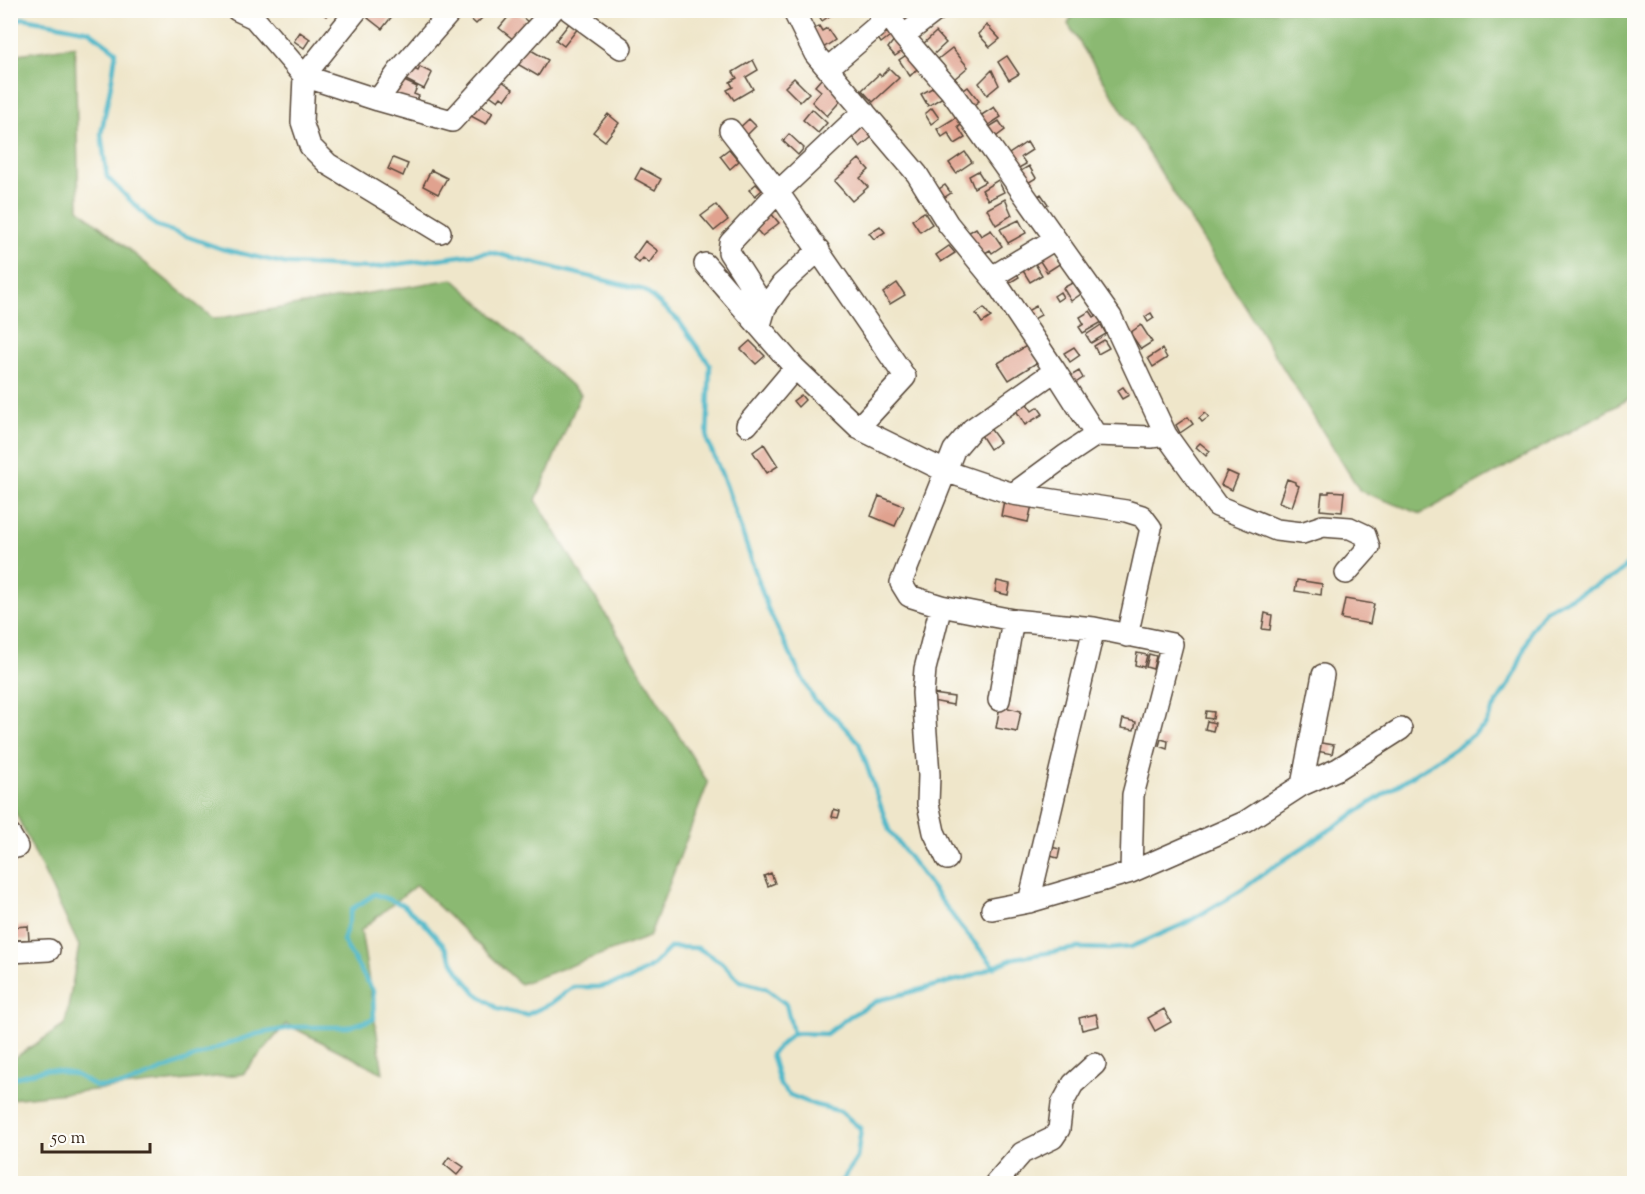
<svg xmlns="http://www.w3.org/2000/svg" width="1645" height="1194" viewBox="0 0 1645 1194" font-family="'Sorts Mill Goudy',serif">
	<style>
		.forest { fill: #8bb972; stroke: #637248; stroke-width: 1.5 }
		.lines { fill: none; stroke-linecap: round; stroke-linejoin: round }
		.stream { stroke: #4cb7c9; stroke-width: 4.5 }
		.building { fill: #e0a28f }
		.minor-casing { stroke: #564638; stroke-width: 24 }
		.minor { stroke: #fff; stroke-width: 21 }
	</style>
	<rect width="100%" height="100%" fill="#fdfcf7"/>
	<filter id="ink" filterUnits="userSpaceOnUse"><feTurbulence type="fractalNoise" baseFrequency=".0167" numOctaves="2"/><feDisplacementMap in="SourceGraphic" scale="12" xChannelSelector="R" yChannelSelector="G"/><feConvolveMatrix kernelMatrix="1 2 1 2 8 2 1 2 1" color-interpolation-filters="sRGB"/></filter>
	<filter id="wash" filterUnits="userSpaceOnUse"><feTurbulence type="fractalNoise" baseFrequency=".008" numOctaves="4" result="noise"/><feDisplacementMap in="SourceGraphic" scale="24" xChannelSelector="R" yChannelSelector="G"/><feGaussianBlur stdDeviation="1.35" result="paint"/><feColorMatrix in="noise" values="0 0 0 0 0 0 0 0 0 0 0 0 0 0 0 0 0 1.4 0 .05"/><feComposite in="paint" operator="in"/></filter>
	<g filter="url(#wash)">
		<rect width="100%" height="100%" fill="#efe6ca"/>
		<path class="forest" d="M1075,11H1634V396L1421,514L1360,491L1068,24Z
			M75,46L79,209L214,319L453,279L581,394L536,500L708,783L649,937L520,984L416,885L361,930L383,1073L286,1024L243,1074L11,1099V1060L65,1025L79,946L11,803V55Z"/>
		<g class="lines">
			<path class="stream" d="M10,22L24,18L89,31L116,51L112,79L101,134L107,177L155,225L222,249L287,264L370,268L490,252L644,290L679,321L710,365L707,440L726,485L768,609L800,674L815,701L835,717L859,743L889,830L961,927L995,967
				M10,1079L46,1069L74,1074L97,1087L125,1085L229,1043L257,1034L295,1027H348L374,1019L373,991L343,941L352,909L375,894L403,905L423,922L445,947L459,972L476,993L498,1009L526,1015L550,1004L573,987H599L628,980L651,967L671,947L698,948L721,962L740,981L765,988L786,1004L793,1033
				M840,1184L857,1158L861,1129L840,1111L815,1105L790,1095L780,1085L771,1054L793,1033L826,1034L850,1016L879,1000L969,977L1015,958L1078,948L1109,949L1131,947L1186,923L1242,890L1267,871L1465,741L1485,726L1492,711L1515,674L1531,630L1545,610L1615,576L1634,559"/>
		</g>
		<g id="blocks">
			<path class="building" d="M318,10H331L326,16Z
				M374,10H397L382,29L368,18Z
				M464,10H481L485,15L476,24L463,12Z
				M514,10L528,22L514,40L499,28Z
				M816,10H828L831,15L822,21Z
				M889,10H910L912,12L895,22Z
				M571,21L579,27L564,46L556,40Z
				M887,25L894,33L881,43L875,34Z
				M987,25L1000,39L990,47L978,34Z
				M819,26L822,31L827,28L835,40L820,50L809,33Z
				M300,32L310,39L304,48L294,41Z
				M936,32L946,43L932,56L922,45Z
				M897,36L905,49L895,56L888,48Z
				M524,46L548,60L538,76L514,62Z
				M952,48L968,67L954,79L938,59Z
				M908,54L922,64L910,76L899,60Z
				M1007,56L1019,74L1009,80L998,62Z
				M753,60L758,70L746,77L753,89L734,100L727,90L733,87L730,82L737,78L733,72Z
				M420,67L432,73L424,89L406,80L412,68L418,71Z
				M889,68L899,78L873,102L862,90L879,74L881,76Z
				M992,70L999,85L987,95L979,83Z
				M495,76L513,89L505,100L501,97L498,101L484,91Z
				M794,78L809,93L800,102L785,87Z
				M822,78L844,97L827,116L812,102L821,91L815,86Z
				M400,79L417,87L414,94L419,96L414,104L393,94Z
				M936,86L943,97L928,106L921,94Z
				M968,87L979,101L971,107L960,93Z
				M476,103L493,112L486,124L469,115Z
				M994,107L1001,117L984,128L977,118Z
				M932,108L939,118L931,124L925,114Z
				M812,109L827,123L818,133L803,120Z
				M608,114L619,123L605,141L593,132Z
				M958,116L963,124L958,127L965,138L955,144L948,133L942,137L937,129Z
				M749,119L756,126L742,140L735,132Z
				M999,121L1005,130L993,139L986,129Z
				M863,127L872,137L860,147L852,137Z
				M789,134L804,148L798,155L783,141Z
				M1027,142L1032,150L1021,157L1026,164L1015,170L1006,156Z
				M729,149L739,161L730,169L720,156Z
				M965,152L972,162L956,173L949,163Z
				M393,158L408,164L403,176L388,169Z
				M859,159L869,170L860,178L868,187L852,201L834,181Z
				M1029,166L1036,178L1026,184L1019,172Z
				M641,168L661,179L655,190L635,179Z
				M431,170L447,178L438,194L423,186Z
				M978,171L985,182L974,188L969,176Z
				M998,180L1004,192L988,200L982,190Z
				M756,184L762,190L755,196L749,190Z
				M945,185L951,193L942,199L936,191Z
				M1041,194L1048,204L1041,209L1034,199Z
				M1005,199L1012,215L996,225L987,209Z
				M716,205L728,220L714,231L701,216Z
				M770,212L779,223L762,236L756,229Z
				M924,212L932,224L920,232L912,220Z
				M1019,220L1026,233L1008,243L1000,229Z
				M880,226L885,232L874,239L869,233Z
				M976,228L981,236L991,230L1002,246L992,253L990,250L980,256L966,234Z
				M645,241L658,251L649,263L643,258L639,263L633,258Z
				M949,246L955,253L941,262L936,255Z
				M1051,248L1061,263L1047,272L1038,258Z
				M1034,262L1042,275L1030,282L1022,269Z
				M1014,269L1019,277L1006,285L1001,278Z
				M1074,282L1081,294L1071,301L1063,288Z
				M897,283L905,295L890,304L883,293Z
				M1060,292L1063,297L1057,301L1054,296Z
				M1036,306L1041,315L1032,320L1027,311Z
				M984,308L991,317L982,323L976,314Z
				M1090,311L1094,317L1098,315L1102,322L1083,333L1079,327L1084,324L1080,317Z
				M1151,313L1154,318L1148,322L1145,317Z
				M1101,325L1106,334L1091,343L1086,335Z
				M1141,325L1152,342L1141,349L1130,333Z
				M1104,340L1109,348L1098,354L1094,346Z
				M750,341L765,356L756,364L741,349Z
				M1028,345L1038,362L1009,380L998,363Z
				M1074,347L1080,355L1070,362L1064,353Z
				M1162,349L1167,358L1153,367L1148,358Z
				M1079,371L1083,378L1074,384L1069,377Z
				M1123,387L1129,395L1122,399L1117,391Z
				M801,395L805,400L798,407L793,401Z
				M1025,401L1032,411L1038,407L1043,414L1025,425L1014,407Z
				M1205,413L1209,417L1202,422L1199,418Z
				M1188,417L1193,424L1180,433L1176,425Z
				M986,423L1000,442L990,449L977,429Z
				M1200,443L1210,451L1206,456L1196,447Z
				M764,444L778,466L767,473L753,452Z
				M1227,471L1238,476L1232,490L1221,485Z
				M1287,479L1295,482V484L1299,486L1292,507L1279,502Z
				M1329,491L1344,492L1342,512L1320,510L1322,493H1329Z
				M1005,495L1033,501L1028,522L1001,516Z
				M879,496L904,506L895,526L871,516Z
				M1297,580L1322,584L1321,595L1295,591Z
				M997,581L1010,584L1008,595L995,592Z
				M1345,599L1374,604L1370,624L1341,619Z
				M1265,613L1272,615L1270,630L1262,629Z
				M1137,653L1147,655L1144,667L1135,665Z
				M1149,654L1156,656L1153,669L1146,667Z
				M933,694L954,697L953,705L932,701Z
				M1000,706L1021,711L1017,732L996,728Z
				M1206,711L1214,712L1213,719L1205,718Z
				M1123,719L1136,722L1134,730L1121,728Z
				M1207,721L1215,723L1213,731L1205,729Z
				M1314,736L1322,738L1321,743L1334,745L1332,754L1311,750Z
				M1161,739L1168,741L1167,749L1159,746Z
				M834,809L840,811L838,818L832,817Z
				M1051,847L1060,849L1058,858L1050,856Z
				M771,873L775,883L768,886L764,876Z
				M28,926L29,940H14L13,927Z
				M1164,1009L1171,1022L1155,1031L1148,1018Z
				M1096,1014L1099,1026L1082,1030L1079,1018Z
				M449,1157L464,1167L457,1175L444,1164Z"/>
		</g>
	</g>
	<g filter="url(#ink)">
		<use href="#blocks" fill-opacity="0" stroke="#564638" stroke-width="1.5"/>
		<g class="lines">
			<g class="minor-casing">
				<path id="minor" d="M237,10L254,18L304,76L302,122L310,146L328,164L440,232
					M357,10L304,76L378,100L452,121L553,10
					M569,10L621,48
					M793,10L815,54L917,174L948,224L997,284L1054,369L1096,435L1151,437L1166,435
					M885,10L903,36L950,90L1111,317L1166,435L1217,506L1276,530L1302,533L1323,526L1350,528L1365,535L1369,547L1346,573
					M903,36L937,10
					M828,68L876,27L886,13
					M378,100L398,72L452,10
					M730,130L778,192L905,377L858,428
					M705,264L795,368L858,428L945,471L1013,494L1126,511L1142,516L1151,528L1127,636
					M992,277L1055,239
					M765,308L782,284L819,250
					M760,325L765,308L729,252L730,243L778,192L864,111
					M1054,369L1049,375L972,429L954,450L901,583L909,596L941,606L1013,620L1094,628L1172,644L1133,795L1131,872
					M747,425L795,368
					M1013,494L1066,455L1096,435
					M941,606L925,669L923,693L929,775L928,804L934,832L947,859
					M999,700L1013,620
					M1302,785L1338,769L1401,729
					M10,835L17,847
					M1029,902L1094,628
					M992,909L1029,902L1131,872L1245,822L1302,785L1323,675
					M10,952L49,950
					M995,1184L1022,1153L1053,1138L1059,1129L1062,1104L1073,1084L1095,1064"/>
			</g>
			<use href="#minor" class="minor"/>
		</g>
	</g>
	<rect width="1645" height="1194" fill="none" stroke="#fdfcf7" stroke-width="36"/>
	<path d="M42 1143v9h108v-9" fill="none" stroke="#3b2a1e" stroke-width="3"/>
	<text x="51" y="1143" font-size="18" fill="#3b2a1e" stroke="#fdfcf7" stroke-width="4.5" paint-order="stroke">50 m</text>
</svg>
